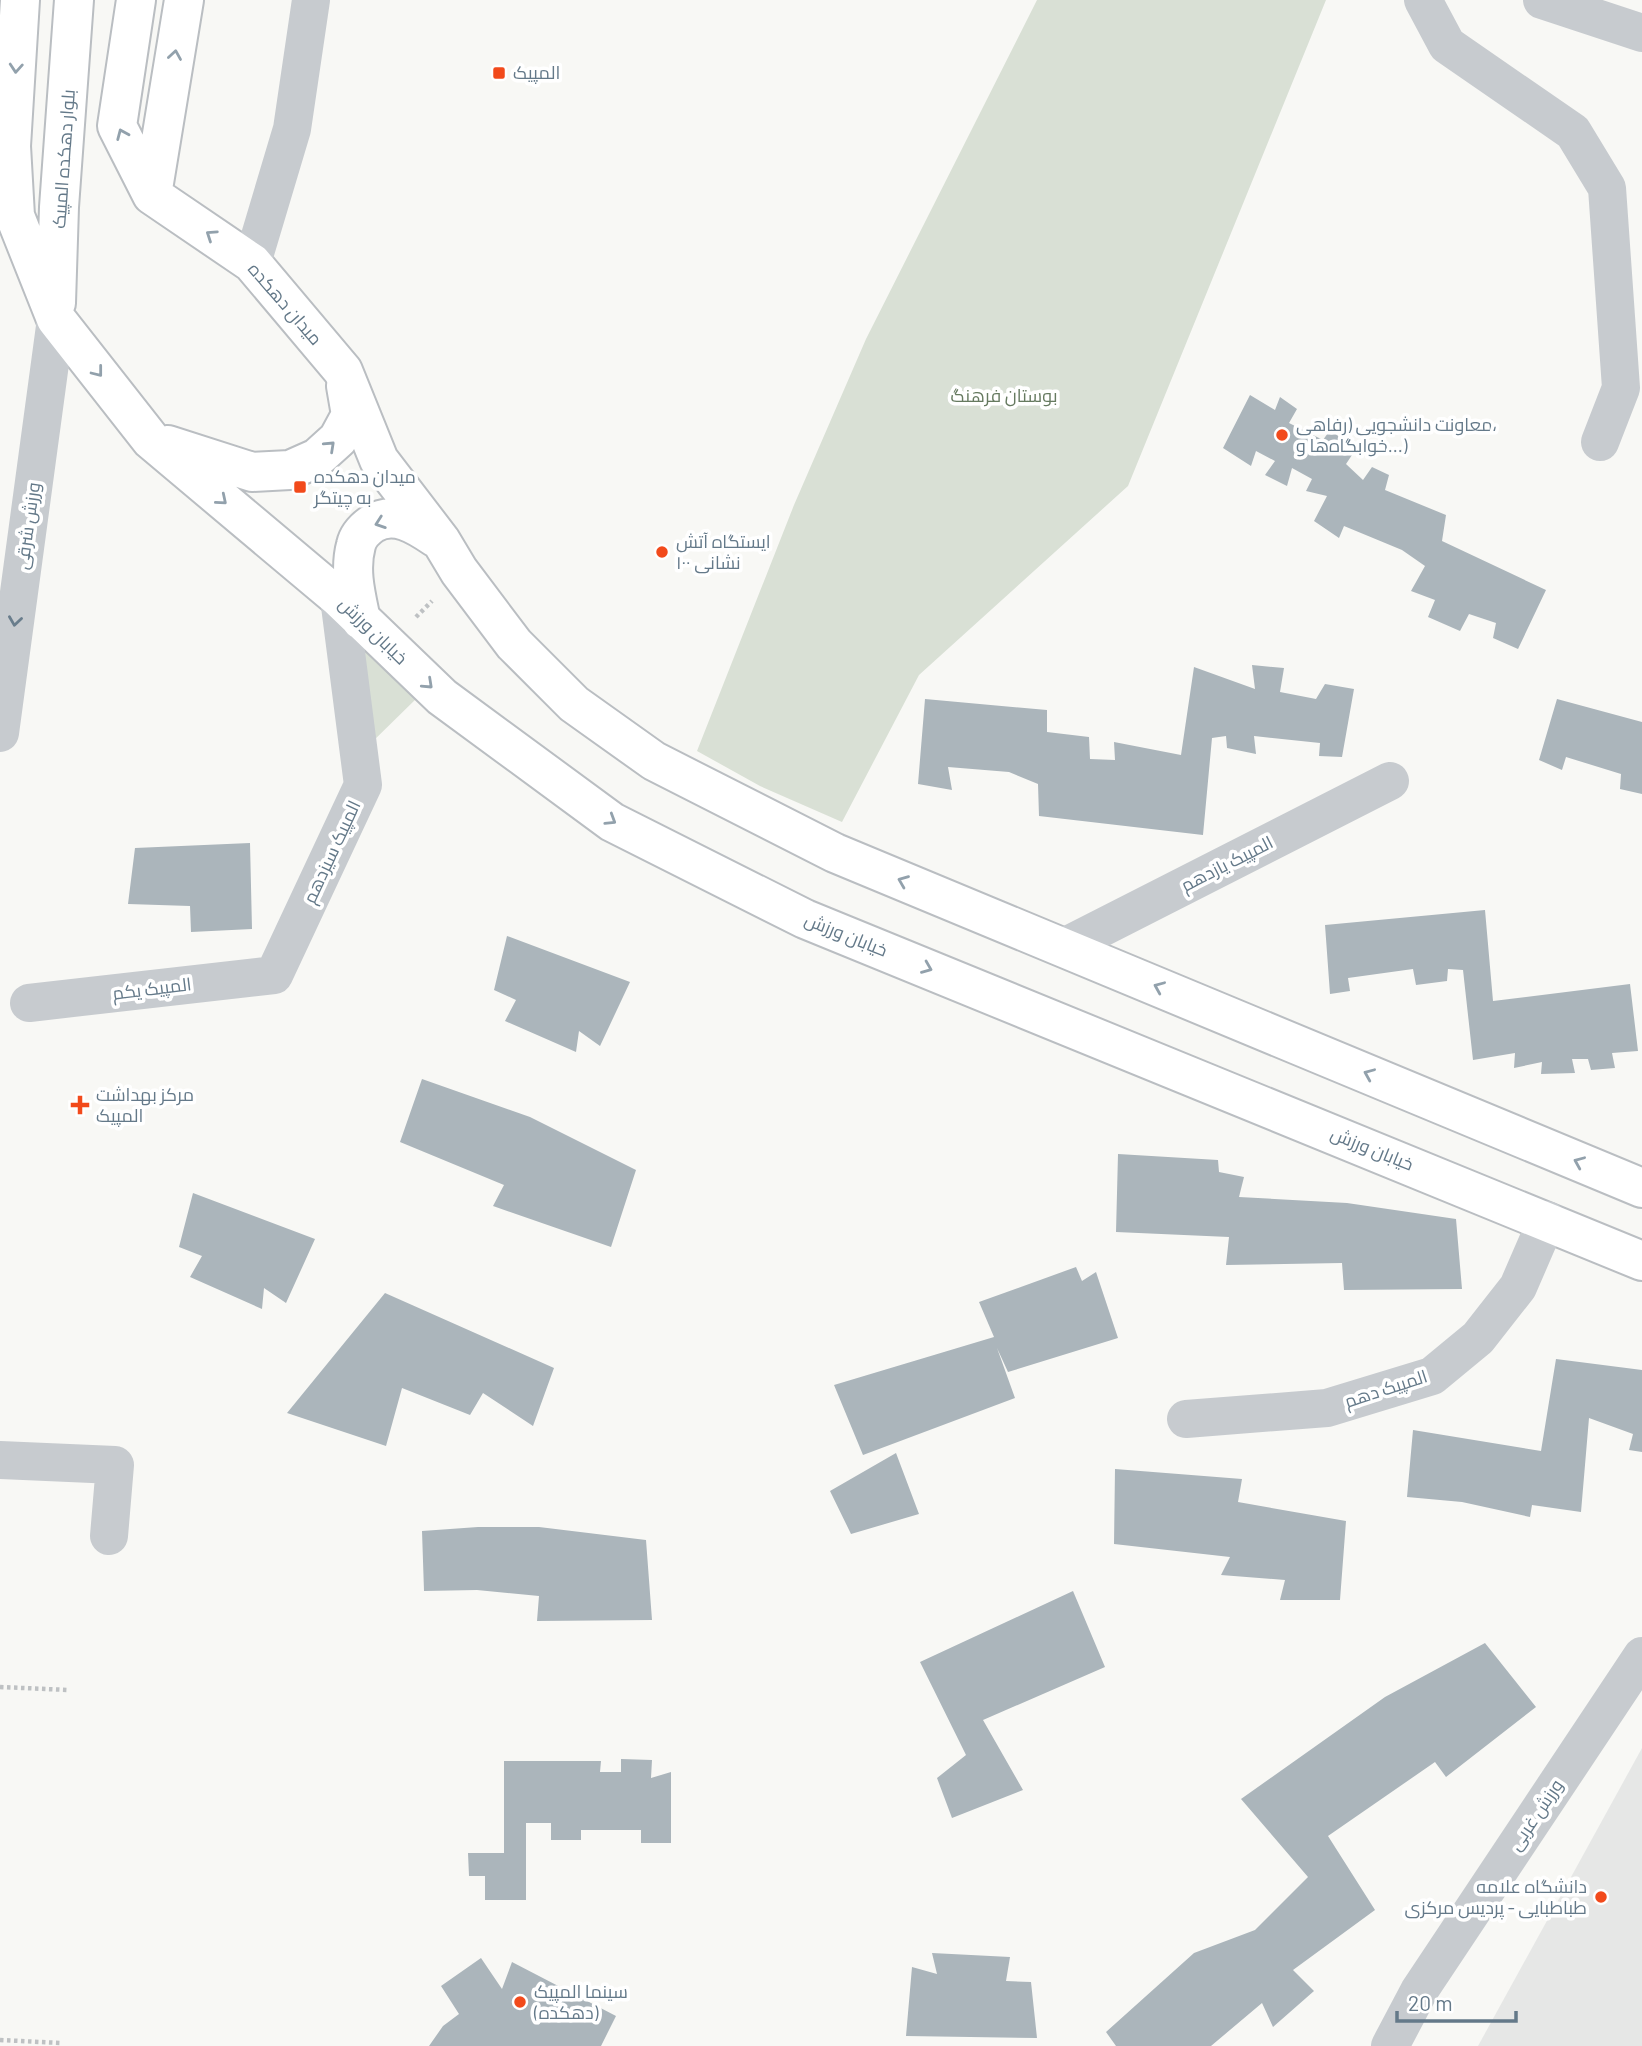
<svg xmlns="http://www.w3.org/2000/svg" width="1642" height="2046" viewBox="0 0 1642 2046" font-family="Barlow,Cairo,sans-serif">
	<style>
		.built { fill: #e6e7e6 }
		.green { fill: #d9e0d5 }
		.building { fill: #abb5bb }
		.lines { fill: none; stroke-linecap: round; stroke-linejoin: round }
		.major-casing { stroke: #babec2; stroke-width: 42 }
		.path { stroke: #bec1c3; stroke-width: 4.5; stroke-dasharray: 3.5 3.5; stroke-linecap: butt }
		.minor { stroke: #c7cbcf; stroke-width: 38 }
		.major { stroke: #fff; stroke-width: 38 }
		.oneway { stroke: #92a1ac }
		.oneway2 { stroke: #697d8c }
		.poi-dot { fill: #f24a1b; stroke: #fff; stroke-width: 2.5 }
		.labels { text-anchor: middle; stroke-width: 7; stroke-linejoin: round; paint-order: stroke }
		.poi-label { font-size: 18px; fill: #647989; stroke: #fff; text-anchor: start }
		.street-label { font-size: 18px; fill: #647989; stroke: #fff }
		.park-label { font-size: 18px; fill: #667a60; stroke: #fff }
	</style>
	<rect width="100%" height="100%" fill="#f8f8f5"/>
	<path class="built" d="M1642,1748V2046H1478Z"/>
	<path class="green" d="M1037,0H1326L1128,486L919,675L842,822L760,786L697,751L794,505L866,339Z
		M356,638L418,697L366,748Z"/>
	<path class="building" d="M1250,395L1275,410L1280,397L1297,409L1289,423L1323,440L1330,430L1356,449L1346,464L1363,480L1372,467L1389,475L1385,490L1446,515L1442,541L1546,590L1518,649L1493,638L1496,623L1469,614L1460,631L1428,617L1435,600L1411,591L1425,566L1402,550L1344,526L1339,538L1314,521L1327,496L1306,491L1312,479L1292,468L1287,486L1265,475L1275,461L1256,451L1251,466L1223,448Z
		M1252,665L1284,668L1280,692L1316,699L1325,684L1354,689L1342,757L1319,756L1320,743L1254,736L1256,754L1227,748L1226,736L1212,738L1203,835L1039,816L1038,784L1009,772L948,767L952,790L918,784L925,699L1047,710V732L1089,737L1090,759L1115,760L1114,742L1181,755L1194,667L1255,689Z
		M1557,699L1642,722V794L1620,789L1621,774L1566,757L1562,770L1539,760Z
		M250,843L252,929L191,932L190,906L128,904L135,848Z
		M1485,910L1493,1001L1630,984L1638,1051L1612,1053L1615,1068L1591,1070L1588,1059H1572L1575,1073L1541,1074L1542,1062L1514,1068L1515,1053L1473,1060L1463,970L1448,969L1447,981L1416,985L1413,969L1348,978L1350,991L1330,994L1325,925Z
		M507,936L630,982L600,1046L579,1031L576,1052L505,1021L516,1000L494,990Z
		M422,1079L530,1117L636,1170L611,1247L493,1206L504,1185L400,1142Z
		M1118,1154L1218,1160L1219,1172L1244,1177L1239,1197L1347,1203L1456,1219L1462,1289L1344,1290L1342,1263L1226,1265L1229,1237L1116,1232Z
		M193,1193L315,1239L286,1303L264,1288L262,1309L190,1277L202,1256L179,1247Z
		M1076,1267L1082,1281L1096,1272L1118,1338L1008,1372L997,1348L1015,1398L863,1455L834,1385L994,1337L979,1302Z
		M385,1293L554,1368L533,1426L483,1393L470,1415L402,1388L386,1446L287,1413Z
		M1556,1359L1642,1370V1452L1629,1450L1633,1434L1589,1418L1581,1512L1532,1505L1530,1517L1462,1502L1407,1497L1413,1430L1541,1451Z
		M896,1453L919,1514L851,1534L830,1491Z
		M1115,1469L1242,1479L1238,1502L1346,1521L1340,1600H1280L1285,1580L1221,1575L1230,1557L1114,1544Z
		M478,1527H539L646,1540L652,1620L537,1621L539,1596L477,1590L424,1591L422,1531Z
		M1073,1591L1105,1667L983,1720L1023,1790L952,1818L937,1778L966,1755L920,1662Z
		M1485,1643L1536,1707L1446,1777L1435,1762L1328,1836L1375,1910L1293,1970L1314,1991L1273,2027L1262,2003L1211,2046H1116L1106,2032L1194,1953L1255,1930L1308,1877L1241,1799L1385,1697Z
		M621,1759L652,1760L651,1778L671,1772V1843H641V1830H581V1840H551V1823H526V1900H485V1876H469L468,1853H504V1761H601L600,1772H621Z
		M932,1953L1010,1957L1006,1981L1031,1982L1037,2038L906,2036L912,1967L937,1974Z
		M481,1958L502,1989L512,1962L616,2016L601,2046H429L443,2026L459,2014L441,1986Z"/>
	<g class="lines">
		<g class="major-casing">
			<path id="major" d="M20,0L11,146L15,216L56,319L151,440L339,598L442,697L612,822L805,919L1642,1261
				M136,0L117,126L152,195L252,263L343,371L379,460L441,541L459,571L514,644L574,704L654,761L835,853L1642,1188
				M152,195L184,0
				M56,303L59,207L74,0
				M168,445L252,472L290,470L317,458L338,439L351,415L346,386
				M361,620C356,596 349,570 356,545C358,536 365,529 372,524C394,510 417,525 436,538"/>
		</g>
		<path class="path" d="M416,617L432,601
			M0,1687L69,1690
			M0,2040L61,2043"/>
		<path class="minor" d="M1423,0L1447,45L1573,132L1607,188L1621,388L1600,442
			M1542,0L1642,33
			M252,263L292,129L311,0
			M0,733L56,319
			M1064,947L1390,781
			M29,1003L274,975L363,785L339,598
			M1186,1419L1327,1408L1432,1376L1478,1338L1518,1287L1547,1220
			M0,1460L115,1465L109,1536
			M1390,2046L1419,1991L1642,1656"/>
		<use href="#major" class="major"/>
	</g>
	<defs><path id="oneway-chevron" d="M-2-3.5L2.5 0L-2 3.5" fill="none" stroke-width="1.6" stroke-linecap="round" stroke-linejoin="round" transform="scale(1.75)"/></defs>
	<g class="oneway">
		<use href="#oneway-chevron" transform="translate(175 55) rotate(-81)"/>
		<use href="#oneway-chevron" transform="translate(16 68) rotate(94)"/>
		<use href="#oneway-chevron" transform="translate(122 134) rotate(-113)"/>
		<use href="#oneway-chevron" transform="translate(211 235) rotate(-146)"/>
		<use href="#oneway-chevron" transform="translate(98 372) rotate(52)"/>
		<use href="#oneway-chevron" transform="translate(330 446) rotate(-43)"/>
		<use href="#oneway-chevron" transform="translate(222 500) rotate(40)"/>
		<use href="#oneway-chevron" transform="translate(380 523) rotate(161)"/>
		<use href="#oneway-chevron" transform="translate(428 684) rotate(43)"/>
		<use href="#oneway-chevron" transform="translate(611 820) rotate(32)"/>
		<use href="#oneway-chevron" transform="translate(903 881) rotate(-158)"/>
		<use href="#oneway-chevron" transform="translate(927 968) rotate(22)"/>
		<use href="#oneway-chevron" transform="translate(1159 987) rotate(-157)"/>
		<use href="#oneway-chevron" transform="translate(1369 1074) rotate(-157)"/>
		<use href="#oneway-chevron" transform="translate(1579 1162) rotate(-157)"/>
	</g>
	<use class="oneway2" href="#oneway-chevron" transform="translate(15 621) rotate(98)"/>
	<g class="poi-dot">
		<rect x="492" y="66" width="14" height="14" rx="3.5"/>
		<circle cx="1282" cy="435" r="7"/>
		<rect x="293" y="480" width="14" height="14" rx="3.5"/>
		<circle cx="662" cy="552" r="7"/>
		<path d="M76.5 1094.5h7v7h7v7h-7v7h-7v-7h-7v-7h7z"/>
		<circle cx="1601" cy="1897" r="7"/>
		<circle cx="520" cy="2002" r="7"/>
	</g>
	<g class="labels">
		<g class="poi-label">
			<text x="513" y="79">المپیک</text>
			<text x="1296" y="431">معاونت دانشجویی (رفاهی،<tspan x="1296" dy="21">خوابگاه‌ها و...)</tspan></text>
			<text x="314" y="483">میدان دهکده<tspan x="314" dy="21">به چیتگر</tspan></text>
			<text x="676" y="548">ایستگاه آتش<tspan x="676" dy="21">نشانی ۱۰۰</tspan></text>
			<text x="96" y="1101">مرکز بهداشت<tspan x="96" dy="21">المپیک</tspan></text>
			<text x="1587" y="1893" text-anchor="end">دانشگاه علامه<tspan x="1587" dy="21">طباطبایی - پردیس مرکزی</tspan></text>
			<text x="534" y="1998">سینما المپیک<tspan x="534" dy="21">(دهکده)</tspan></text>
		</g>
		<g class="street-label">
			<text transform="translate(64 159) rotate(-86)" y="6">بلوار دهکده المپیک</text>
			<text transform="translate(285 304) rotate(49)" y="6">میدان دهکده</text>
			<text transform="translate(28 526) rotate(-82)" y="6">ورزش شرقی</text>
			<text transform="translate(373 631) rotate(44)" y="6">خیابان ورزش</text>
			<text transform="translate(332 852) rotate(-65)" y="6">المپیک سیزدهم</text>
			<text transform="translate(1227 864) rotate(-27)" y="6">المپیک یازدهم</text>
			<text transform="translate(846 935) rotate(22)" y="6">خیابان ورزش</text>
			<text transform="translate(152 989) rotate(-7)" y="6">المپیک یکم</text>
			<text transform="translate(1372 1149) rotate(22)" y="6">خیابان ورزش</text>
			<text transform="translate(1386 1389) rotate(-18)" y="6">المپیک دهم</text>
			<text transform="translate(1536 1815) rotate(-56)" y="6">ورزش غربی</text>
		</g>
		<g class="park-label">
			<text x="1004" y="402">بوستان فرهنگ</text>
		</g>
	</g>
	<path d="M1397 2011v10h119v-10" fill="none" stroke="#647989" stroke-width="3.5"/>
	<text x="1408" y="2011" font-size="21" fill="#647989" stroke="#ffffff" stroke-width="5" paint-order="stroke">20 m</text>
</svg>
